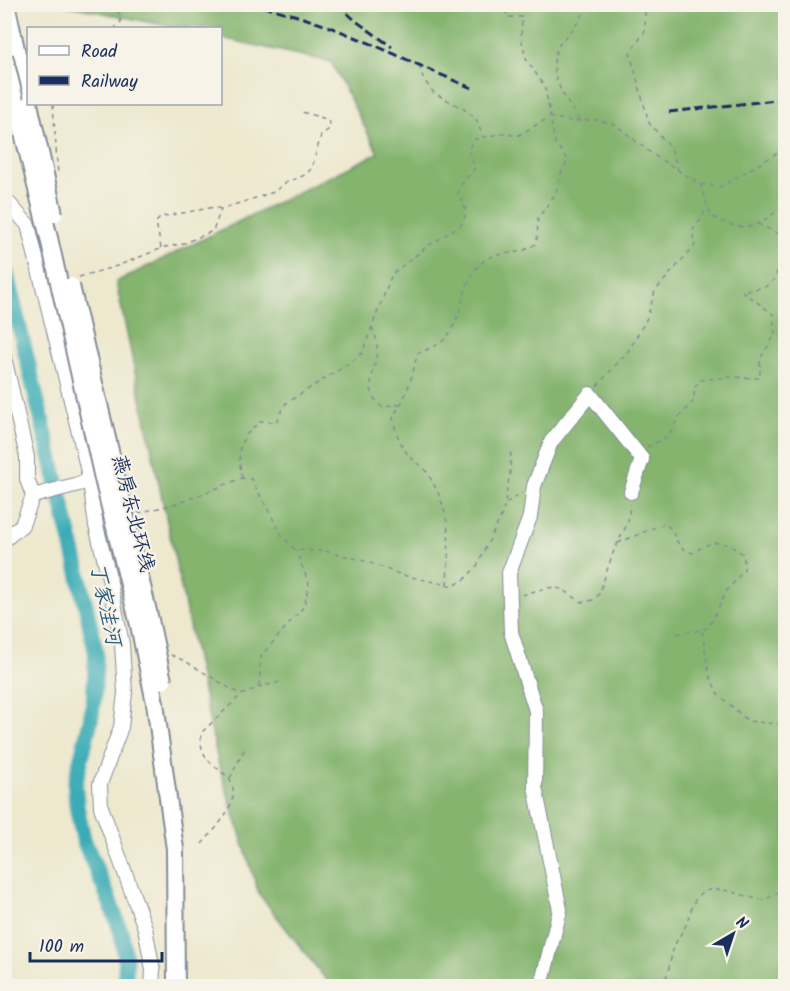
<svg xmlns="http://www.w3.org/2000/svg" width="790" height="991" viewBox="0 0 790 991" font-family="Kalam,'LXGW WenKai TC',sans-serif">
	<style>
		.forest { fill: #84b46e; stroke: #507266; stroke-width: 1.5 }
		.lines { fill: none; stroke-linecap: round; stroke-linejoin: round }
		.river { stroke: #3bacb6; stroke-width: 16 }
		.minor-casing { stroke: #848c96; stroke-width: 16 }
		.major-casing { stroke: #848c96; stroke-width: 20 }
		.path { stroke: #848c96; stroke-width: 1.5; stroke-dasharray: 4.5 4.5; stroke-linecap: butt }
		.minor { stroke: #fff; stroke-width: 14 }
		.major { stroke: #fff; stroke-width: 16 }
		.rail { stroke: #1b2f5e; stroke-width: 3; stroke-dasharray: 9 4.5; stroke-linecap: butt }
		.major-bridge-casing { stroke: #848c96; stroke-width: 20; stroke-linecap: butt }
		.major-bridge { stroke: #fff; stroke-width: 16 }
		.labels { text-anchor: middle; stroke-width: 4.5; stroke-linejoin: round; paint-order: stroke }
		.street-label { font-size: 20px; fill: #1b2f5e; stroke: #f7f3e8 }
		.water-label { font-size: 21px; font-style: italic; fill: #265b7d; stroke: #f7f3e8 }
	</style>
	<rect width="100%" height="100%" fill="#f7f3e8"/>
	<filter id="ink" filterUnits="userSpaceOnUse"><feTurbulence type="fractalNoise" baseFrequency=".0167" numOctaves="2"/><feDisplacementMap in="SourceGraphic" scale="12" xChannelSelector="R" yChannelSelector="G"/><feConvolveMatrix kernelMatrix="1 2 1 2 8 2 1 2 1" color-interpolation-filters="sRGB"/></filter>
	<filter id="wash" filterUnits="userSpaceOnUse"><feTurbulence type="fractalNoise" baseFrequency=".008" numOctaves="4" result="noise"/><feDisplacementMap in="SourceGraphic" scale="24" xChannelSelector="R" yChannelSelector="G"/><feGaussianBlur stdDeviation="1.35" result="paint"/><feColorMatrix in="noise" values="0 0 0 0 0 0 0 0 0 0 0 0 0 0 0 0 0 1.4 0 .05"/><feComposite in="paint" operator="in"/></filter>
	<g filter="url(#wash)">
		<rect width="100%" height="100%" fill="#ede8ce"/>
		<path class="forest" d="M65,5H785V986H331L259,894L219,766L116,282L378,153L331,62L221,38L220,28H177Z"/>
		<g class="lines">
			<path class="river" d="M4,264L76,561L96,653L94,696L91,718L75,784L77,808L84,841L108,897L121,932L126,962L125,986"/>
		</g>
	</g>
	<g filter="url(#ink)">
		<g class="lines">
			<g class="minor-casing">
				<path id="minor" d="M4,198L28,225L82,445L90,481L96,526L108,573L122,644L125,693L121,727L100,784L101,807L145,928L153,970L152,986
					M4,357L27,457V479L33,496L22,525L4,540
					M33,496L90,481
					M541,986L560,910L535,787L536,711L511,632L509,573L530,517L534,486L551,442L590,394L642,459L631,492"/>
			</g>
			<g class="major-casing">
				<path id="major" d="M6,4L28,103"/>
			</g>
			<path class="path" d="M113,4L114,9L120,14L121,22L115,28
				M650,4L645,12V31L630,53L649,123L671,148L678,170
				M338,5L342,4
				M419,66L424,80L434,93L464,109L476,119L483,137
				M782,99L781,65H786
				M53,104L58,175
				M579,120C564,97 544,70 560,43C563,39 567,36 570,32C578,24 583,15 587,4
				M701,184L720,187L786,148
				M758,224L786,237
				M161,248L156,222L161,217L215,207L220,209
				M79,277L117,266L165,247L182,244L213,231L221,209L274,192L285,183L305,175L312,168L321,135L328,130L330,123L323,118L302,112
				M372,327C374,333 377,339 377,345C378,369 360,389 382,407L402,404
				M597,386L629,350L647,318L655,291L695,245L692,231L702,218L706,207
				M647,447L668,436L678,418L693,402L695,387L701,380L729,377L760,378V359L775,335L773,314L742,291L765,287L776,278L782,235
				M242,478C237,449 237,440 261,421L276,422L285,404L354,360L362,353L392,274L425,248L462,224L466,213L464,204L458,194L460,186L475,168L468,149L475,139L504,133L517,136L550,117L571,121L596,120L616,125L652,154L700,184L711,216C725,223 741,231 757,224C767,219 775,211 786,207
				M506,503L522,493
				M138,513L179,503L242,478L251,479L282,535L295,550L325,551L362,560L402,575L453,586L464,580L477,566L503,512L510,473L511,448
				M618,543L665,523C679,535 673,548 693,553C713,539 724,539 744,555V570L726,592L709,627L702,630L675,634
				M447,585C449,540 453,515 428,474C424,467 416,463 411,458C400,446 395,432 393,416C407,397 412,378 417,354C425,350 440,345 446,338C464,316 461,282 481,263C499,248 516,259 537,243L538,218L556,193L560,175L568,160L555,143L545,87L526,59L521,37L522,17H507L504,4
				M522,595C552,586 555,582 581,602L593,600L599,594L613,553L628,522L630,504
				M702,631L709,675L718,694L748,721L786,725
				M171,655L185,661L241,695L259,687L280,682
				M259,686L261,656L304,606L309,584L296,551
				M230,778L246,746
				M202,844C215,829 244,800 229,778C227,775 221,772 218,769C204,758 200,751 201,733L241,695
				M661,986C670,974 669,962 674,947C677,939 681,934 685,927C692,914 691,893 710,890C728,887 747,899 765,900L786,887"/>
			<use href="#minor" class="minor"/>
			<use href="#major" class="major"/>
			<path class="rail" d="M250,4C328,19 399,58 472,88
				M337,4L356,21L392,47
				M669,112L786,99"/>
			<g class="major-bridge-casing">
				<path id="major-bridge" d="M4,56L49,238L104,483L139,625L155,703L175,849L176,986
					M29,104L54,214
					M71,286L150,620L163,681"/>
			</g>
			<use href="#major-bridge" class="major-bridge"/>
		</g>
	</g>
	<g class="labels">
		<g class="street-label">
			<text transform="translate(134 513) rotate(76)" y="7">燕房东北环线</text>
		</g>
		<g class="water-label">
			<text transform="translate(106 604) rotate(78)" y="7">丁家洼河</text>
		</g>
	</g>
	<rect width="790" height="991" fill="none" stroke="#f7f3e8" stroke-width="24"/>
	<rect x="27" y="27" width="195" height="78" fill="#f7f3e8" stroke="#9fa5b1" stroke-width="1.5"/>
	<rect x="39" y="46" width="30" height="9" fill="#ffffff" stroke="#9fa5b1" stroke-width="1.5"/>
	<text x="81" y="57" font-size="18" fill="#1b2f5e">Road</text>
	<rect x="39" y="76" width="30" height="9" fill="#1b2f5e" stroke="#9fa5b1" stroke-width="1.5"/>
	<text x="81" y="87" font-size="18" fill="#1b2f5e">Railway</text>
	<g transform="translate(733 934) rotate(39)" stroke="#f7f3e8" stroke-width="4.5" paint-order="stroke">
	<path d="M0-4.5L10 22L0 15L-10 22Z" fill="#1b2f5e"/>
	<text y="-9" font-size="16" font-weight="bold" text-anchor="middle" fill="#1b2f5e">N</text>
	</g>
	<path d="M30 952v9h132v-9" fill="none" stroke="#1b2f5e" stroke-width="3"/>
	<text x="39" y="952" font-size="18" fill="#1b2f5e" stroke="#f7f3e8" stroke-width="4.5" paint-order="stroke">100 m</text>
</svg>
